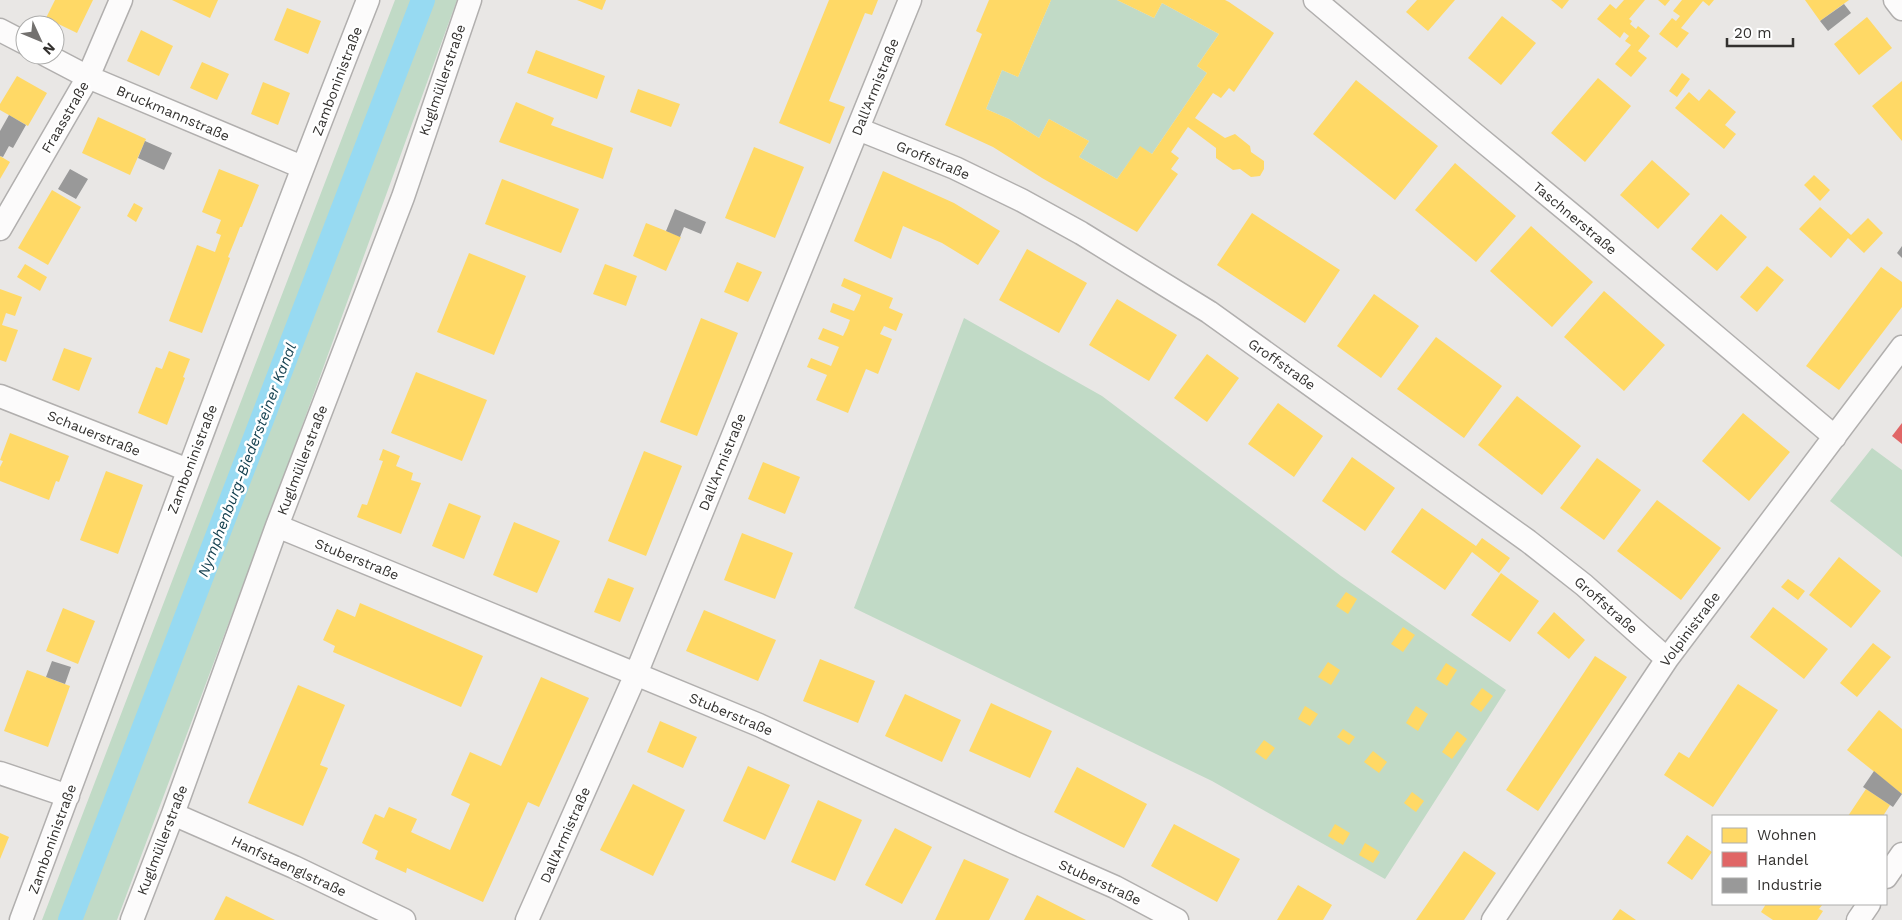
<svg xmlns="http://www.w3.org/2000/svg" width="1902" height="920" viewBox="0 0 1902 920" font-family="'Work Sans',sans-serif">
	<style>
		.green { fill: #c1dac6 }
		.homes { fill: #ffd966 }
		.shops { fill: #e06666 }
		.industry { fill: #999 }
		.lines { fill: none; stroke-linecap: round; stroke-linejoin: round }
		.canal { stroke: #97daf2; stroke-width: 24 }
		.minor-casing { stroke: #b1afae; stroke-width: 25 }
		.minor { stroke: #fcfbfb; stroke-width: 22 }
		.labels { text-anchor: middle; stroke-width: 5; stroke-linejoin: round; paint-order: stroke }
		.street-label { font-size: 14px; fill: #33312f; stroke: #fff }
		.water-label { font-size: 15px; font-style: italic; fill: #164251; stroke: #fff }
	</style>
	<rect width="100%" height="100%" fill="#e9e7e5"/>
	<path class="green" d="M395,0H457L282,481L117,920H42Z
		M1051,0H1117L1154,18L1162,3L1219,34L1197,66L1207,73L1152,154L1140,147L1117,179L1079,157L1089,141L1049,119L1039,138L1009,119L986,109L1002,70L1018,77Z
		M964,318L1102,396L1341,576L1506,690L1385,879L1212,781L854,608Z
		M1872,448L1902,470V557L1830,501Z"/>
	<path class="homes" d="M55,0H93L77,33L46,18Z
		M172,0H218L210,18Z
		M577,0H606L602,10Z
		M829,0H878L872,15L865,13L829,101L845,107L830,144L779,123Z
		M989,0H1051L1018,77L1002,70L986,109L1009,119L1039,138L1049,119L1089,141L1079,157L1117,179L1140,146L1152,154L1207,73L1197,66L1219,34L1162,3L1154,18L1117,0H1225L1229,2L1274,33L1234,92L1229,88L1221,98L1213,93L1195,118L1225,138L1235,134L1250,146L1251,152L1264,161V169L1260,176L1251,177L1240,169L1233,170L1216,158V148L1188,127L1171,152L1179,158L1171,169L1178,174L1137,232L1042,178L993,147L945,125L982,34L976,31Z
		M1417,0H1455L1428,31L1406,12Z
		M1551,0H1569L1562,9Z
		M1624,0H1645L1629,19L1632,21L1630,24L1636,29L1638,26L1650,36L1638,51L1647,58L1631,77L1615,64L1631,45L1625,41L1629,36L1624,32L1620,38L1597,19L1610,4L1616,9Z
		M1658,0H1670L1665,6Z
		M1682,0H1714L1709,6L1703,1L1681,28L1689,33L1677,48L1659,34L1672,18L1676,21L1680,16L1673,11Z
		M1805,0H1849L1820,21Z
		M287,8L321,21L308,54L274,40Z
		M1502,16L1536,43L1501,85L1468,58Z
		M1867,17L1892,48L1859,75L1834,44Z
		M141,30L173,46L159,76L127,61Z
		M536,50L605,76L597,99L527,73Z
		M202,62L229,74L217,100L190,88Z
		M1682,73L1690,79L1677,97L1669,91Z
		M17,76L47,93L28,126L0,110V104Z
		M1598,78L1631,106L1585,162L1551,133Z
		M1356,80L1438,146L1395,200L1313,134Z
		M1902,81V141L1872,106Z
		M263,82L290,93L278,125L251,114Z
		M638,89L680,104L671,127L630,112Z
		M1709,89L1736,112L1725,125L1736,134L1724,149L1675,108L1689,92L1699,101Z
		M516,102L554,118L551,125L613,148L603,179L499,142Z
		M98,117L146,139L130,175L82,153Z
		M754,147L804,167L775,238L725,218Z
		M0,156L10,162L0,179Z
		M1652,160L1690,194L1658,229L1620,195Z
		M1455,163L1516,216L1476,262L1415,210Z
		M219,169L259,185L242,227H240L235,240L228,257L230,258L202,333L169,321L197,245L215,252L221,235L216,233L221,220L202,212Z
		M883,171L954,203L1000,231L978,265L942,243L903,226L891,259L854,241Z
		M1814,175L1830,190L1820,201L1804,185Z
		M502,179L579,209L561,253L485,224Z
		M52,190L81,207L48,265L18,248Z
		M134,203L143,208L136,222L127,216Z
		M1820,207L1851,235L1868,218L1883,233L1864,253L1848,238L1831,258L1799,229Z
		M1252,213L1340,270L1305,323L1217,265Z
		M1721,214L1747,237L1717,271L1691,249Z
		M646,223L681,237L666,271L633,256Z
		M1531,226L1593,282L1552,327L1490,271Z
		M1027,249L1087,283L1059,333L999,300Z
		M469,253L526,276L494,355L437,332Z
		M737,262L762,272L748,302L724,292Z
		M25,264L47,277L40,291L17,277Z
		M605,264L637,276L626,306L593,294Z
		M1767,266L1784,280L1757,312L1740,297Z
		M1881,267L1902,282V307L1839,390L1806,366Z
		M844,278L893,298L889,308L903,314L896,331L884,326L880,334L892,339L878,374L866,369L848,413L816,400L827,375L807,367L811,358L831,366L839,347L818,339L823,328L843,336L847,328L850,320L830,312L833,303L854,311L859,301L861,295L841,286Z
		M0,289L22,297L15,316L6,313L2,325L18,330L6,362L0,360Z
		M1604,291L1665,345L1624,391L1564,337Z
		M1374,294L1419,326L1381,378L1337,346Z
		M1117,299L1177,335L1149,381L1089,345Z
		M701,318L738,333L697,436L660,422Z
		M1436,337L1502,386L1464,438L1397,389Z
		M64,348L92,358L79,391L52,380Z
		M169,351L190,359L183,377L185,378L167,425L138,413L156,367L162,369Z
		M1207,354L1239,378L1207,422L1174,398Z
		M416,372L487,400L462,461L391,433Z
		M1517,396L1581,446L1542,495L1478,445Z
		M1278,403L1323,436L1294,477L1248,444Z
		M1743,413L1790,452L1749,501L1702,461Z
		M10,433L69,456L59,482L56,481L49,500L0,481V467L3,461L0,460Z
		M383,449L400,456L396,466L413,473L411,480L421,483L401,534L357,517L362,504L367,505L383,461L379,460Z
		M644,451L682,466L646,556L608,541Z
		M1352,457L1395,488L1365,531L1322,501Z
		M1597,458L1641,490L1604,540L1560,508Z
		M763,462L800,477L785,514L748,499Z
		M106,471L143,485L118,554L80,540Z
		M1657,500L1721,548L1681,600L1617,551Z
		M449,503L481,516L464,559L432,546Z
		M1422,508L1476,546L1482,538L1510,558L1499,573L1472,552L1445,590L1391,552Z
		M514,522L560,541L537,593L493,575Z
		M742,533L793,553L775,599L724,580Z
		M1839,557L1881,591L1851,628L1809,595Z
		M1501,573L1539,601L1510,642L1471,615Z
		M608,578L634,588L620,622L594,612Z
		M1788,579L1805,591L1798,600L1781,587Z
		M1346,592L1357,599L1348,614L1336,606Z
		M360,603L483,656L461,707L333,652L335,646L323,640L337,609L355,617Z
		M1773,607L1828,649L1804,679L1750,637Z
		M63,608L95,621L78,664L46,651Z
		M704,610L776,640L758,681L686,651Z
		M1554,612L1585,640L1569,659L1537,633Z
		M1403,627L1415,635L1403,652L1391,644Z
		M1873,643L1891,657L1857,697L1840,683Z
		M1595,656L1627,677L1538,811L1506,790Z
		M820,659L875,681L858,723L803,701Z
		M1328,662L1340,670L1331,685L1318,677Z
		M1446,663L1457,670L1447,686L1436,679Z
		M27,670L70,686L48,747L4,731Z
		M541,677L589,698L539,807L528,802L483,902L407,868L406,873L375,859L378,851L362,843L375,814L384,818L389,807L417,819L411,832L450,850L470,804L451,795L470,752L501,766Z
		M1738,684L1778,710L1713,807L1664,775L1679,752L1689,758Z
		M298,685L345,705L320,765L328,768L303,826L248,803Z
		M1482,688L1493,696L1481,712L1470,704Z
		M905,694L961,720L942,762L885,736Z
		M991,703L1052,731L1030,778L969,751Z
		M1305,706L1318,714L1310,726L1298,719Z
		M1416,706L1428,714L1418,731L1406,723Z
		M1879,710L1902,729V794L1847,750Z
		M660,721L697,737L683,768L647,752Z
		M1343,729L1355,737L1349,745L1337,737Z
		M1457,731L1467,739L1452,759L1442,752Z
		M1264,740L1275,748L1266,760L1255,752Z
		M1373,751L1387,762L1379,773L1364,762Z
		M748,766L790,785L765,840L723,821Z
		M1077,767L1147,804L1124,848L1054,812Z
		M633,784L685,810L653,876L600,850Z
		M1866,789L1890,805L1883,816H1848Z
		M1412,792L1424,801L1416,812L1404,803Z
		M818,800L862,820L835,881L791,862Z
		M1174,824L1240,859L1217,902L1151,866Z
		M1335,824L1350,833L1343,845L1328,836Z
		M895,828L932,847L902,904L865,885Z
		M0,833L9,837L0,859Z
		M1687,835L1712,852L1692,880L1667,863Z
		M1365,843L1380,852L1373,863L1359,855Z
		M1464,851L1496,873L1464,920H1416Z
		M964,859L1009,879L989,920H935Z
		M1298,885L1332,905L1323,920H1277Z
		M1037,895L1086,920H1024Z
		M226,896L263,914L275,920H214Z
		M1766,904H1823L1819,909L1823,911L1817,920H1773L1761,912Z
		M1620,909L1636,920H1612Z"/>
	<path class="shops" d="M1902,423V444L1892,436Z"/>
	<path class="industry" d="M1844,4L1851,13L1828,31L1820,21Z
		M9,115L26,125L13,148L9,146L3,157L0,156V131Z
		M145,141L172,153L164,170L138,158Z
		M70,169L88,179L76,199L58,189Z
		M675,209L706,222L701,234L684,227L680,237L666,231Z
		M1902,246V258L1897,253Z
		M52,661L71,667L65,684L46,677Z
		M1874,771L1902,794L1893,807L1863,787Z"/>
	<g class="lines">
		<path class="canal" d="M70,920L423,0"/>
		<g class="minor-casing">
			<path id="minor" d="M1315,0L1473,133L1583,224L1835,437
				M1895,0L1902,9
				M0,30L25,43
				M46,55L88,77L302,167
				M858,129L955,168L1021,200L1081,233L1209,312L1528,541L1584,585L1667,659
				M0,229L88,77L121,0
				M0,396L188,470
				M277,526L759,725L1015,843L1115,887L1177,920
				M0,773L68,796
				M173,814L294,867L404,920
				M1886,877L1902,854
				M21,920C136,613 248,305 368,0
				M132,920L173,814L277,526L403,197L470,0
				M527,920L636,674L910,0
				M1493,920L1667,659L1902,347
				M1858,920L1869,904"/>
		</g>
		<use href="#minor" class="minor"/>
	</g>
	<g class="labels">
		<g class="street-label">
			<text transform="translate(442 80) rotate(-71)" y="5">Kuglmüllerstraße</text>
			<text transform="translate(337 81) rotate(-69)" y="5">Zamboninistraße</text>
			<text transform="translate(875 87) rotate(-68)" y="5">Dall'Armistraße</text>
			<text transform="translate(173 113) rotate(23)" y="5">Bruckmannstraße</text>
			<text transform="translate(65 117) rotate(-60)" y="5">Fraasstraße</text>
			<text transform="translate(933 160) rotate(23)" y="5">Groffstraße</text>
			<text transform="translate(1575 218) rotate(40)" y="5">Taschnerstraße</text>
			<text transform="translate(1282 364) rotate(35)" y="5">Groffstraße</text>
			<text transform="translate(94 433) rotate(22)" y="5">Schauerstraße</text>
			<text transform="translate(192 459) rotate(-69)" y="5">Zamboninistraße</text>
			<text transform="translate(302 460) rotate(-69)" y="5">Kuglmüllerstraße</text>
			<text transform="translate(722 462) rotate(-68)" y="5">Dall'Armistraße</text>
			<text transform="translate(357 559) rotate(22)" y="5">Stuberstraße</text>
			<text transform="translate(1606 605) rotate(41)" y="5">Groffstraße</text>
			<text transform="translate(1690 629) rotate(-53)" y="5">Volpinistraße</text>
			<text transform="translate(731 714) rotate(23)" y="5">Stuberstraße</text>
			<text transform="translate(565 835) rotate(-66)" y="5">Dall'Armistraße</text>
			<text transform="translate(52 839) rotate(-70)" y="5">Zamboninistraße</text>
			<text transform="translate(162 840) rotate(-69)" y="5">Kuglmüllerstraße</text>
			<text transform="translate(289 866) rotate(25)" y="5">Hanfstaenglstraße</text>
			<text transform="translate(1100 882) rotate(25)" y="5">Stuberstraße</text>
		</g>
		<g class="water-label">
			<text transform="translate(247 460) rotate(-69)" y="5">Nymphenburg-Biedersteiner Kanal</text>
		</g>
	</g>
	<rect x="1712" y="815" width="175" height="90" fill="#ffffff" stroke="#adadac"/>
	<rect x="1722" y="828" width="25" height="15" fill="#ffd966" stroke="#adadac"/>
	<text x="1757" y="840" font-size="15" fill="#33312f">Wohnen</text>
	<rect x="1722" y="852" width="25" height="15" fill="#e06666" stroke="#adadac"/>
	<text x="1757" y="865" font-size="15" fill="#33312f">Handel</text>
	<rect x="1722" y="878" width="25" height="15" fill="#999999" stroke="#adadac"/>
	<text x="1757" y="890" font-size="15" fill="#33312f">Industrie</text>
	<g transform="translate(40 40) rotate(134)"><circle r="24" fill="#ffffff" stroke="#adadac"/>
	<path d="M0-4L9 19L0 12L-9 19Z" fill="#73716f"/>
	<text y="-8" font-size="14" font-weight="bold" text-anchor="middle" fill="#33312f">N</text>
	</g>
	<path d="M1727 38v8h66v-8" fill="none" stroke="#33312f" stroke-width="2.5"/>
	<text x="1734" y="38" font-size="15" fill="#33312f" stroke="#ffffff" stroke-width="4" paint-order="stroke">20 m</text>
</svg>
